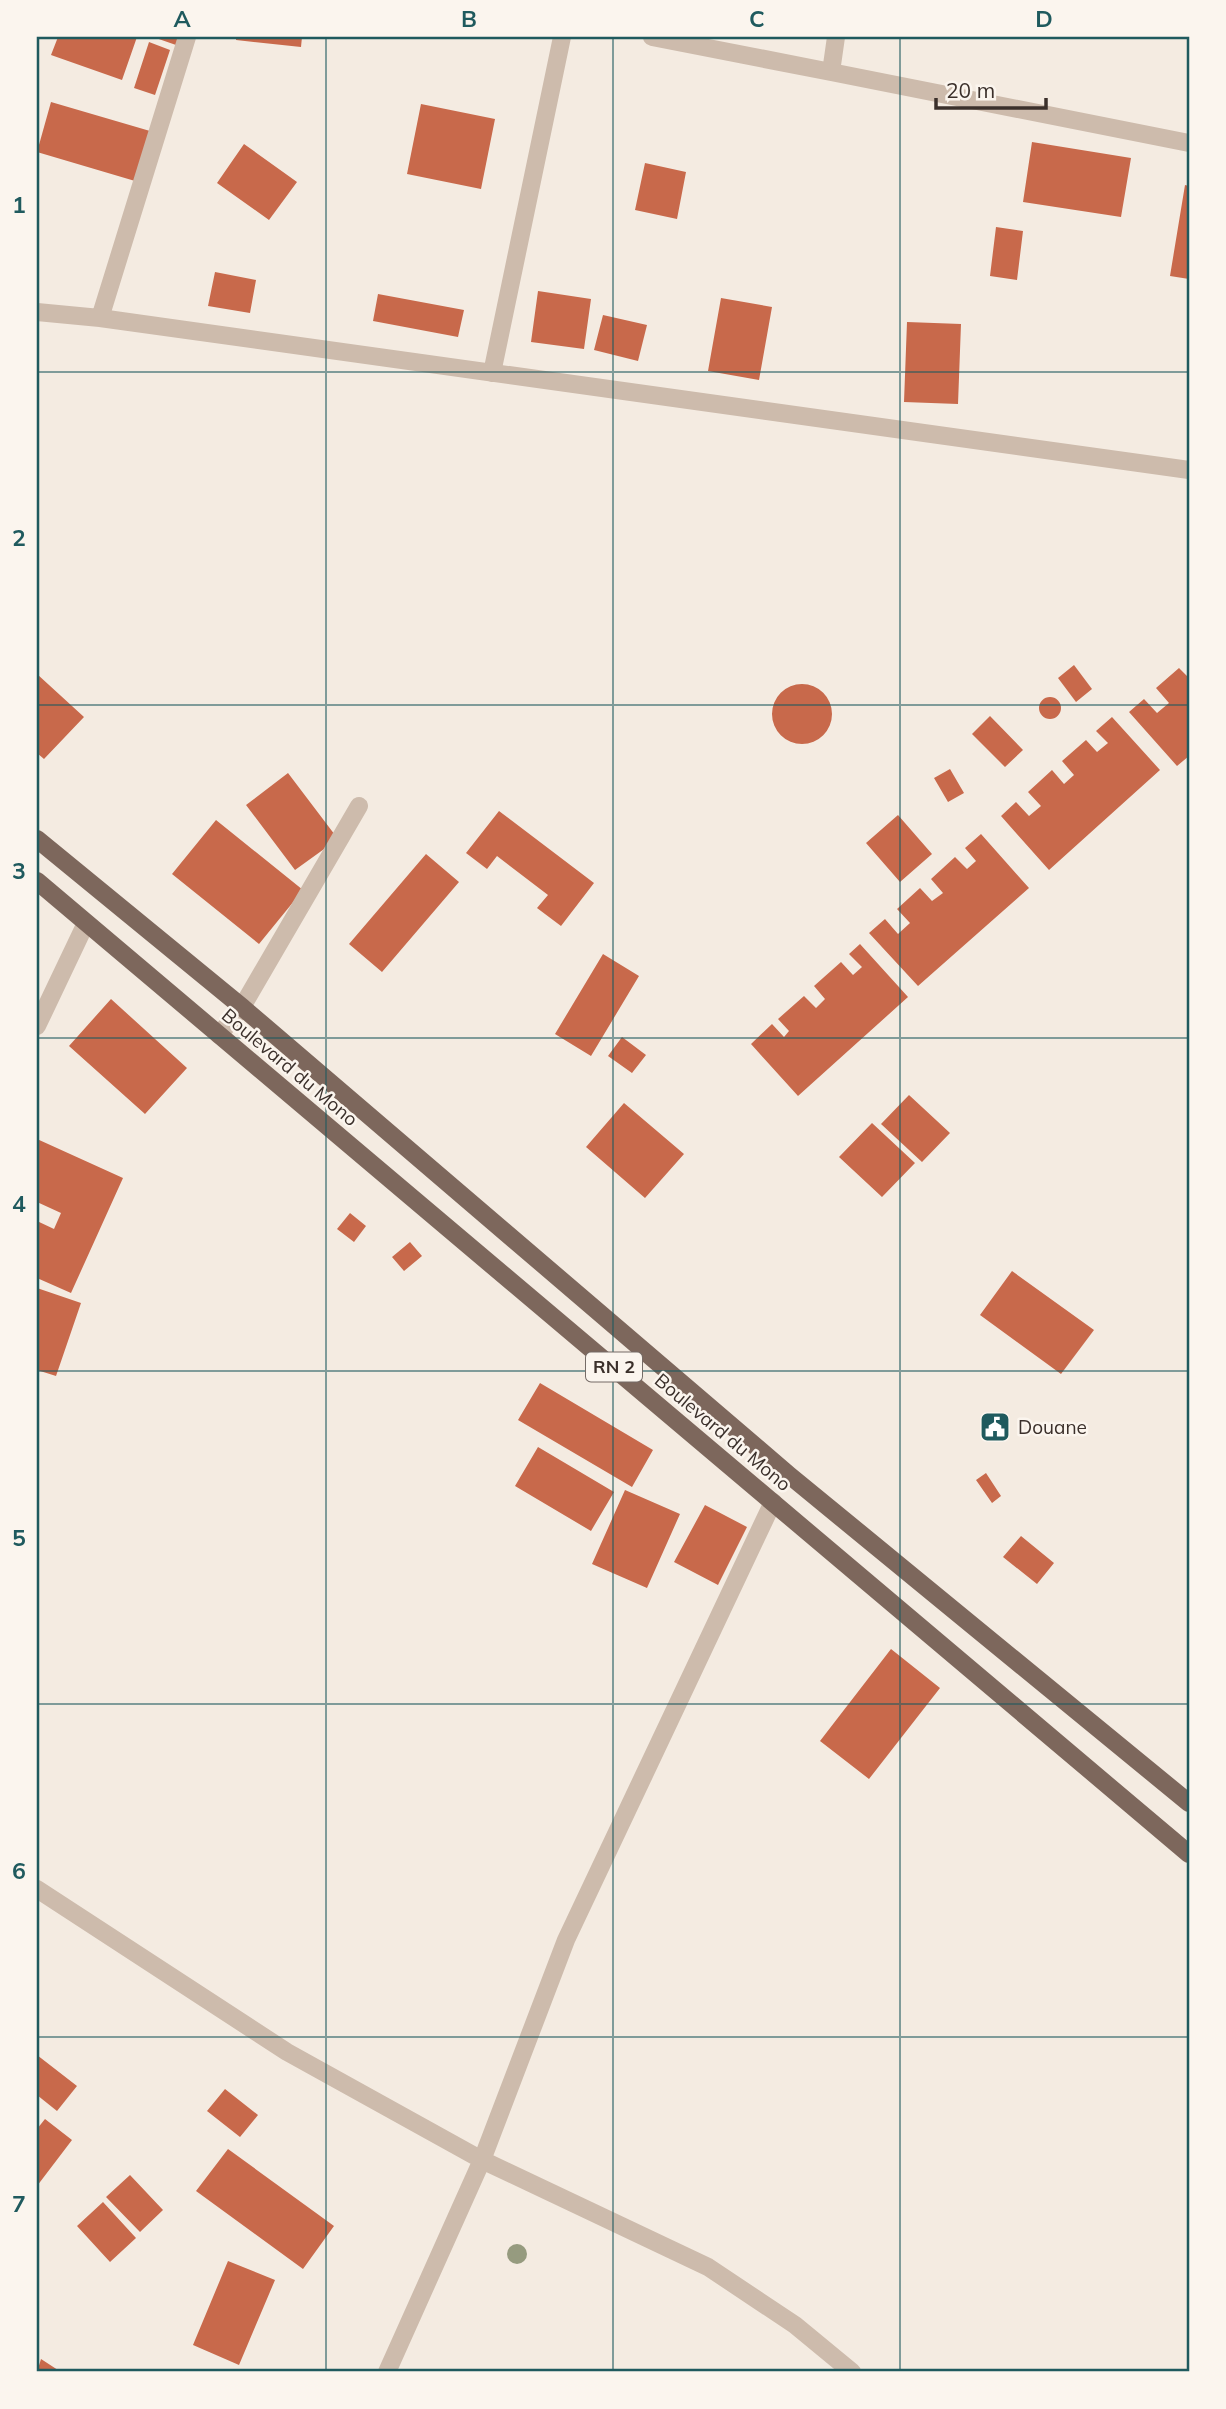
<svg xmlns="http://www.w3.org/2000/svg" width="1226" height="2409" viewBox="0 0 1226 2409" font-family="Mulish,sans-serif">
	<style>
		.building { fill: #c8694b }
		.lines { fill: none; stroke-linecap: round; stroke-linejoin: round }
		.street { stroke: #cdbbac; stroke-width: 18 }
		.primary { stroke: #7d675c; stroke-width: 18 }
		.tree { fill: #969b7f }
		.grid { fill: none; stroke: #1f5a5e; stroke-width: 2; stroke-opacity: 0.55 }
		.labels { text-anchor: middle; stroke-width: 5; stroke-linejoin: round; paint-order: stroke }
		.shield { fill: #fbf5ee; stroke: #756b66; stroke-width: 2 }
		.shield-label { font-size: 18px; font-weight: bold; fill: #3b302b }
		.street-label { font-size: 19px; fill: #3b302b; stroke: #fbf5ee }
		.poi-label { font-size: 19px; fill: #3b302b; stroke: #fbf5ee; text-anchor: start }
		.neatline { fill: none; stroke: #1f5a5e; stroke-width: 2.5 }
		.grid-label { font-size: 23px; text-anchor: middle; font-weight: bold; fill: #1f5a5e }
	</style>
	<rect width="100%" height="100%" fill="#f4ebe1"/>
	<path class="building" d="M58,37H137L122,80L51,55Z
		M153,37H179L176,45Z
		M236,37H302L301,47L236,40Z
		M149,42L170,50L155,95L134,88Z
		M51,102L150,131L135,181L37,152Z
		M421,104L495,119L481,189L407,174Z
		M1032,142L1131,158L1121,217L1023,202Z
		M244,144L297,182L269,220L217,183Z
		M645,163L686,172L677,219L635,210Z
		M1185,185L1189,186V279L1170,276Z
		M996,227L1023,231L1017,280L990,276Z
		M215,272L256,280L250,313L208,306Z
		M538,291L591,299L584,349L531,342Z
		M378,294L464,310L458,337L373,321Z
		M721,298L772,307L759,380L708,371Z
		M603,315L647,325L638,361L594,350Z
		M907,322L961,324L958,404L904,402Z
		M1074,665L1092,689L1076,702L1058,678Z
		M1179,668L1189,678V756L1177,766L1129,712L1144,699L1157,713L1169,703L1156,688Z
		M37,674L84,717L44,759L37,753Z
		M772 714a30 30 0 1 1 60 0a30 30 0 1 1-60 0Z
		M1039 708a11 11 0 1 1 22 0a11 11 0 1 1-22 0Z
		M990,716L1023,750L1005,767L972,734Z
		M1112,717L1160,770L1049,870L1001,816L1016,802L1029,816L1041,806L1028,792L1052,770L1064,784L1074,775L1062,761L1086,740L1097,752L1108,743L1096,731Z
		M950,769L964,793L948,802L934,778Z
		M288,773L338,839L295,870L246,805Z
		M499,811L594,883L561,926L537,908L548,895L497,856L487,869L466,853Z
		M898,815L932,854L900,882L866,843Z
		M216,820L303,890L259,944L172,874Z
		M981,834L1029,888L918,986L869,933L885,919L898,934L910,923L897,909L920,888L932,901L943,893L931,879L955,857L967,869L976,861L965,848Z
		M426,854L459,882L382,972L349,944Z
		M860,944L908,997L798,1096L751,1044L772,1024L784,1037L789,1031L778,1019L804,996L816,1008L825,999L814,986L841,962L853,975L862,967L849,954Z
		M603,954L639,976L591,1056L555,1034Z
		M111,999L187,1068L145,1114L69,1046Z
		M622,1037L646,1055L632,1073L608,1056Z
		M909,1095L950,1133L922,1162L881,1124Z
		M624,1103L684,1154L645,1198L586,1147Z
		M872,1123L915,1163L882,1197L839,1157Z
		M37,1139L123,1178L71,1293L37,1278V1221L54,1229L61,1213L37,1202Z
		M350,1213L366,1226L354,1242L337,1229Z
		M410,1242L422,1256L404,1271L392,1257Z
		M1012,1271L1094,1330L1061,1374L980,1315Z
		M37,1288L81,1303L56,1376L37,1370Z
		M540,1383L653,1450L632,1487L518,1420Z
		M538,1447L614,1492L591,1531L515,1486Z
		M986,1473L1001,1496L992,1503L976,1480Z
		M625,1490L680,1514L647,1588L592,1564Z
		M705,1505L747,1527L718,1585L674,1562Z
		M1021,1536L1054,1563L1037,1584L1003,1557Z
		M891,1649L940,1688L869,1779L820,1741Z
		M37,2055L77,2086L57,2111L37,2095Z
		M225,2089L258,2115L240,2137L207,2111Z
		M45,2119L72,2140L37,2186V2129Z
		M228,2149L334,2226L303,2269L196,2191Z
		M130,2175L163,2210L140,2232L106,2197Z
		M103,2202L136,2238L110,2262L77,2226Z
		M228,2261L275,2280L239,2365L193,2345Z
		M41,2359L61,2372H37Z"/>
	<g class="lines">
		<path class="street" d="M652,37L831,72L836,37
			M831,72L1189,143
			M37,312L100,318L1189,470
			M100,318L187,37
			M492,373L562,37
			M37,1026L86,923
			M219,1035L242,1007L359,806
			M37,1889L287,2052L482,2160L708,2267L795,2325L852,2372
			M387,2372L482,2160L566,1940L773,1502"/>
		<path class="primary" d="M37,839L242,1007L789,1475L1189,1803
			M37,881L1189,1854"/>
	</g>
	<circle class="tree" cx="517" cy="2254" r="10"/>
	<path class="grid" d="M326,37V2372M613,37V2372M900,37V2372M37,372H1189M37,705H1189M37,1038H1189M37,1371H1189M37,1704H1189M37,2037H1189"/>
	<defs>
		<g id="civic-square" transform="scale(1.575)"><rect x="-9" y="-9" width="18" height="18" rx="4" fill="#1f5a5e" stroke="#fbf5ee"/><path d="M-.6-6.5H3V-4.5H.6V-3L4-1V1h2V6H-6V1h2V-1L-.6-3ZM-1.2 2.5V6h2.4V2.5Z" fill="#fff"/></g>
	</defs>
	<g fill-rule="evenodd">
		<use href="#civic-square" x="995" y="1427"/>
	</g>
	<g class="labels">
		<rect class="shield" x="586" y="1352.5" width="56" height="29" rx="5"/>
		<g class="shield-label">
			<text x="614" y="1373">RN 2</text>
		</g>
		<g class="street-label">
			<text transform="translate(290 1067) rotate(40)" y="7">Boulevard du Mono</text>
			<text transform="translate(723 1432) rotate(40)" y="7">Boulevard du Mono</text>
		</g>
		<g class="poi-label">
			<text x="1018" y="1434">Douane</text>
		</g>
	</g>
	<rect width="1226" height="2409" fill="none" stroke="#fbf5ee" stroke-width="77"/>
	<path d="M936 98v10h110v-10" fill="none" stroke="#3b302b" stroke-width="3.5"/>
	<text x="946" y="98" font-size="21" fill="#3b302b" stroke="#fbf5ee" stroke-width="5" paint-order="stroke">20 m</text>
	<rect x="38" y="38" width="1150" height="2332" class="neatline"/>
	<g class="grid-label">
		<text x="182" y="27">A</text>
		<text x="469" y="27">B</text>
		<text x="757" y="27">C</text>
		<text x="1044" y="27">D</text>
		<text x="19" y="213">1</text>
		<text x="19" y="546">2</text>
		<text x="19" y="879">3</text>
		<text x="19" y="1212">4</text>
		<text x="19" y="1546">5</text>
		<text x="19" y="1879">6</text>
		<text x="19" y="2212">7</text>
	</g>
</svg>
